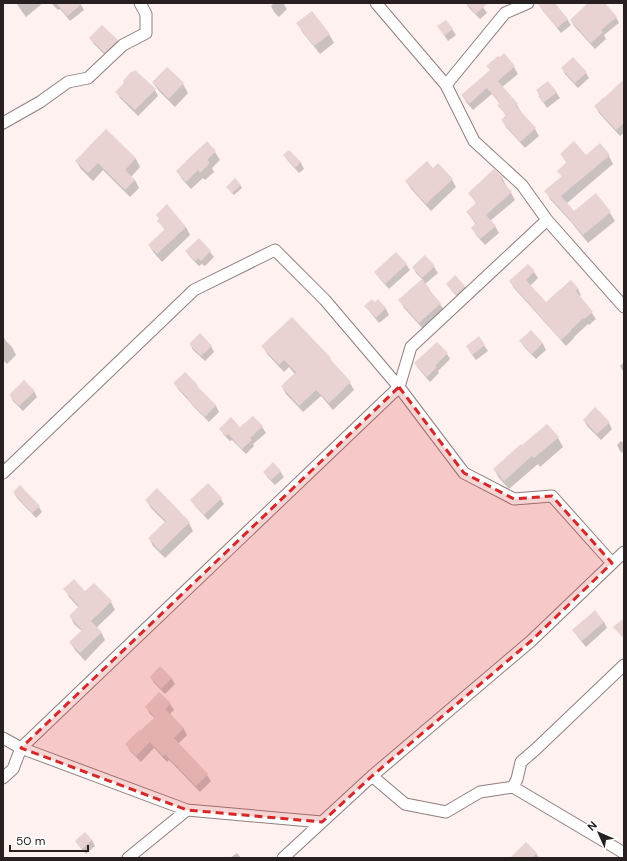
<svg xmlns="http://www.w3.org/2000/svg" width="627" height="861" viewBox="0 0 627 861" font-family="'DM Sans',sans-serif">
	<style>
		.shadow { fill: #0003 }
		.building { fill: #e8d3d2 }
		.lines { fill: none; stroke-linecap: round; stroke-linejoin: round }
		.minor-casing { stroke: #917e7d; stroke-width: 13 }
		.minor { stroke: #fff; stroke-width: 11 }
		.marked { fill: #d62828; fill-opacity: 0.2; stroke: #d62828; stroke-width: 3; stroke-dasharray: 8 5; stroke-linejoin: round }
	</style>
	<rect width="100%" height="100%" fill="#fef1f0"/>
	<path class="shadow" d="M16,3H43L26,17Z
		M51,3H80L84,10L70,21L60,9L58,10Z
		M274,3H283L287,9L279,17L274,12L271,6Z
		M466,3H480L487,13L480,19L469,8Z
		M543,3H554L567,19L571,25L561,33L543,11L540,6Z
		M589,3H604L616,17L619,23L604,35L606,39L595,49L574,26L571,20Z
		M298,24L329,34L334,43L320,54L303,33Z
		M452,29L456,35L448,41L442,32Z
		M90,38L117,41L121,46L108,58L94,44Z
		M504,55L514,67L518,74L502,87L517,105L521,112L535,129L539,136L525,148L506,127L502,120L506,116L499,105L500,104L492,94L473,110L466,102L463,96L491,71L488,66Z
		M562,68L586,73L589,78L578,88L565,74Z
		M624,82V133L620,136L599,113L595,106Z
		M153,83L183,84L188,93L175,107L159,91Z
		M155,90L158,96L138,116L120,98L117,92Z
		M537,91L556,92L560,98L547,108L543,102Z
		M106,130L136,159L140,167L131,177L135,180L139,188L130,197L103,170L93,181L81,169L76,161Z
		M289,151L301,163L304,169L299,173L288,161L285,156Z
		M215,152L220,160L212,168L214,172L205,180L203,178L191,189L182,179L177,171Z
		M561,154L586,156H609L613,164L566,204L574,212L595,195L610,213L615,221L588,243L572,223L550,199L546,191L562,177L558,171L567,163Z
		M433,169L452,180L456,187L431,211L411,189L406,181Z
		M502,178L506,185L505,187L511,193L515,200L490,221L495,226L499,233L485,245L476,235L472,228L476,225L472,219L467,212L477,204L469,193Z
		M240,185L242,188L234,195L229,190Z
		M159,221L186,227L190,235L162,262L154,253L149,245L165,230Z
		M186,251L210,252L214,257L205,266L202,264L199,266L190,257Z
		M425,257L434,267L438,273L425,284L440,304L445,311L424,330L404,308L400,300L423,280L416,273L413,267Z
		M406,264L410,270L389,289L379,278L375,272Z
		M528,265L534,272L538,278L530,286L546,303L570,281L578,289L581,295L579,297L592,313L596,319L589,325L588,324L574,337V338L566,346L514,288L510,281Z
		M455,277L465,287L468,293L460,300L451,290L447,284Z
		M378,300L386,309L389,315L379,323L369,311L366,306L375,303Z
		M531,331L543,344L546,350L536,359L524,347L521,341Z
		M3,336L6,341L12,347L16,355L7,364L3,360Z
		M479,338L488,351L476,360L470,352Z
		M437,343L447,354L450,359L438,371L439,373L430,382L418,368L415,363Z
		M190,344L211,346L214,352L205,361L193,350Z
		M263,346L350,383L354,390L333,410L321,396L303,412L286,394L282,387L295,374L289,367L284,372L267,354Z
		M624,362V373L620,366Z
		M175,383L199,390L216,406L219,412L209,422L192,405L189,401L178,389Z
		M34,391L37,397L23,411L13,401L10,395Z
		M253,417L262,427L266,433L253,444L254,446L246,454L232,440L230,441L224,435L220,429L240,428Z
		M584,420L609,423L612,429L601,440L587,426Z
		M547,425L558,438L563,447L540,467L538,464L509,489L499,478L494,469L522,447Z
		M621,441L624,443V454L620,451L617,445Z
		M3,459L9,467L3,472Z
		M280,471L284,477L275,485L268,478L264,472Z
		M14,493L39,507L42,512L36,518L17,498Z
		M221,499L224,504L208,520L195,506L192,501Z
		M146,500L189,523L193,531L165,558L153,546L149,538L165,522L151,508Z
		M65,590L85,592L111,602L115,610L96,628L101,632L105,640L85,661L75,650L70,642L82,631L74,624L70,616L79,608L69,597Z
		M595,612L604,622L607,628L586,647L577,636L573,630Z
		M151,678H171L175,684L165,694L154,683Z
		M170,704L174,710L170,714L184,729L187,735L178,744L207,775L211,781L200,792L169,760L167,762L154,748L141,762L130,751L127,745L155,718L150,714L146,707Z
		M92,840L95,846L86,854L80,847L76,842Z
		M237,853L241,858H230Z
		M536,853L539,858H511Z"/>
	<path class="building" d="M56,3H83L67,16Z
		M466,3H488L476,14Z
		M537,3H555L568,19L557,28Z
		M588,3H605L617,17L601,30L603,32L591,43L570,20Z
		M312,11L330,34L314,46L296,23Z
		M446,20L453,29L444,36L437,26Z
		M102,25L118,40L105,53L89,38Z
		M504,53L515,66L498,81L518,104L516,106L536,128L520,142L501,120L506,115L497,105L500,103L487,88L469,104L461,95L490,70L486,66L498,56L500,57Z
		M573,57L587,72L575,83L561,68Z
		M167,67L184,83L169,99L152,82Z
		M135,70L156,89L135,110L115,92L124,83L123,81L132,71L133,72Z
		M624,79V123L616,130L594,106L604,97V98Z
		M548,81L557,92L543,103L538,96L540,95L536,90Z
		M106,129L136,158L125,170L135,180L125,190L98,163L88,173L75,161Z
		M207,141L216,151L207,160L210,163L200,173L198,170L186,182L176,171Z
		M574,141L586,155L600,143L610,155L561,196L574,211L596,193L611,212L583,235L566,215L544,191L562,176L557,171L567,162L560,154Z
		M289,150L301,162L295,168L283,155Z
		M427,161L433,168L438,163L453,179L426,204L405,181Z
		M494,169L504,178L501,180L512,192L486,215L496,226L480,239L471,228L476,223L466,212L476,203L468,193Z
		M235,178L241,185L232,193L226,187Z
		M167,204L186,227L157,254L148,245L165,229L157,221L159,219L156,215Z
		M199,238L211,251L201,261L198,258L195,261L185,251Z
		M396,252L407,264L385,284L374,272Z
		M425,255L435,266L422,278L412,267Z
		M528,264L535,271L526,280L546,302L571,280L578,288L576,291L593,312L584,319L583,318L571,330V331L561,340L509,281Z
		M455,275L465,286L456,295L446,284Z
		M422,279L430,289L429,290L441,303L419,323L398,300Z
		M372,299L375,302L378,299L386,308L376,318L364,306Z
		M292,317L331,358L330,359L351,382L329,403L316,390L299,406L281,386L296,372L284,360L279,365L261,346Z
		M531,330L543,343L532,354L519,341Z
		M200,333L212,346L201,356L189,344Z
		M479,336L485,345L472,355L466,346Z
		M437,342L448,353L435,366L437,367L427,377L414,363Z
		M185,372L198,385L197,386L216,405L205,417L187,399L188,398L173,383Z
		M24,380L35,391L19,406L9,395Z
		M595,407L610,422L597,434L583,420Z
		M253,416L263,426L250,438L252,440L242,449L228,434L226,436L219,429L231,417L240,427Z
		M547,424L559,437L534,458L532,456L504,481L493,469L521,444L522,445Z
		M273,462L281,471L271,480L263,472Z
		M208,483L222,498L204,515L190,500Z
		M20,485L40,506L32,513L13,492Z
		M157,488L190,522L160,551L148,538L166,521L145,500Z
		M74,579L85,591L94,583L112,601L91,621L102,632L80,653L69,642L82,630L69,616L79,606L63,589Z
		M595,610L604,622L582,641L572,630Z
		M624,618V639L613,627Z
		M160,666L172,678L161,689L150,677Z
		M159,692L171,703L165,709L184,728L174,738L208,774L196,786L165,754L163,756L150,742L136,756L125,744L139,730L140,731L155,717L145,707Z
		M85,832L92,840L82,849L75,841Z
		M526,842L537,853L532,858H510Z"/>
	<g class="lines">
		<g class="minor-casing">
			<path id="minor" d="M376,3L446,85L474,141L522,185L547,220L624,307
				M446,85L505,13L528,3
				M3,123L40,102L68,82L88,78L123,45L146,33V14L140,3
				M3,473L194,290L275,250L325,300L399,387L464,473L514,499L552,496L612,563
				M3,738L21,748L187,810L322,822
				M372,776L405,804L446,812L480,792L513,787L624,853
				M3,778L13,769L21,748L399,387L411,347L547,220
				M513,787L517,779L521,762L536,749L624,665
				M128,858L187,810
				M283,858L372,776L531,641L624,552"/>
		</g>
		<use href="#minor" class="minor"/>
	</g>
	<path class="marked" d="M399,387L464,473L514,499L552,496L612,563L531,641L372,776L322,822L187,810L21,748Z"/>
	<rect width="627" height="861" fill="none" stroke="#282020" stroke-width="8"/>
	<g transform="translate(599 833) rotate(315)" stroke="#ffffff" stroke-width="3" paint-order="stroke">
	<path d="M0-3L7 15L0 10L-7 15Z" fill="#282020"/>
	<text y="-6" font-size="11" font-weight="bold" text-anchor="middle" fill="#282020">N</text>
	</g>
	<path d="M10 845v6h78v-6" fill="none" stroke="#282020" stroke-width="2"/>
	<text x="16" y="845" font-size="12" fill="#282020" stroke="#ffffff" stroke-width="3" paint-order="stroke">50 m</text>
</svg>
